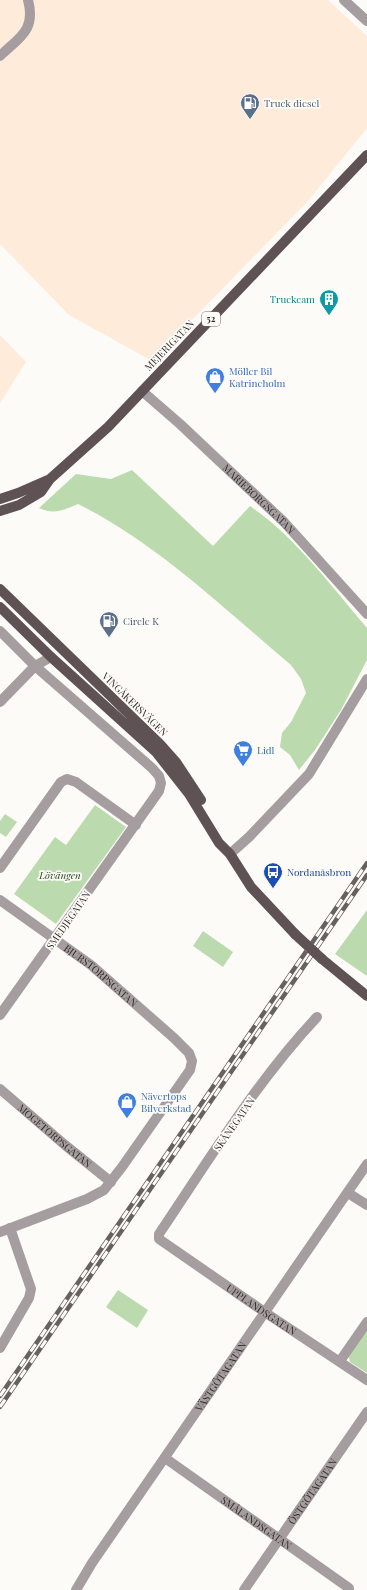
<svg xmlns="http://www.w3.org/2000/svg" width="367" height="1590" viewBox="0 0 367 1590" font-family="'Playfair Display',serif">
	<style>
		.built { fill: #feebda }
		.green { fill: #bbdbaf }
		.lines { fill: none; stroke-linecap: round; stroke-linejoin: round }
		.minor { stroke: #a59d9f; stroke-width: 10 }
		.major { stroke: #5f5254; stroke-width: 10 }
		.rail-casing { stroke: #67625f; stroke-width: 4.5 }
		.rail { stroke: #fdfbf8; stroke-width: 3; stroke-dasharray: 9; stroke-linecap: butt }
		.major-bridge { stroke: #5f5254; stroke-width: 10 }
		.labels { text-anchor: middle; stroke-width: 3.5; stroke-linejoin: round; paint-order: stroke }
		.shield { fill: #fdfbf8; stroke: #6e6966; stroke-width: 1 }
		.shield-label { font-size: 9px; font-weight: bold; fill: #302b27 }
		.service-label { font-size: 10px; fill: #4e5e75; stroke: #fdfbf8; text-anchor: start }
		.culture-label { font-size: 10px; fill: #0d838f; stroke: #fdfbf8; text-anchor: end }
		.street-label { font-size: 10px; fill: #302b27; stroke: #fdfbf8 }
		.shop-label { font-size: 10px; fill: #366cbe; stroke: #fdfbf8; text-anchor: start }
		.transit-label { font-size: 10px; fill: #164399; stroke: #fdfbf8; text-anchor: start }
		.park-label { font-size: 10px; font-style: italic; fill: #254616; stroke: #fdfbf8 }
	</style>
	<rect width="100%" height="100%" fill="#fdfbf8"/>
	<path class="built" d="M0,0H328L367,36V128L308,201L152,361L69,315L0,244Z
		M0,335L26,362L0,403Z"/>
	<path class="green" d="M132,470L213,546L250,506C296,538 331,586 367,628V660L341,710L315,750L299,770L290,755L280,747L282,733L291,722L306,693L301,679L291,665C223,608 158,544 78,504C64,510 53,515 39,508L76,474L111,479Z
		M95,805L126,827L56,924L14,894L55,837L66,845Z
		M5,814L17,822L6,837L0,833V821Z
		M367,910V976L335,954Z
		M203,931L233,952L223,967L193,946Z
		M118,1290L148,1310L137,1328L106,1307Z
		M367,1327V1373L350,1362L348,1354Z"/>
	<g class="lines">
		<g class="minor">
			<path d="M344,0L367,21"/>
			<path d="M0,56C20,37 36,30 28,0"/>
			<path id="s1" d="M142,391L180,424L284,522L367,614"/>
			<path d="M0,631L35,666L152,768L159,776L161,783L159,791L0,1015"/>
			<path d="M0,702L35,666L51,657"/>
			<path d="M230,854L249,837L309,774L367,679"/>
			<path d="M0,868L61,782L67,779L76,782L136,825"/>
			<path id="s2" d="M0,900L91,965L174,1038L189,1053L192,1061L190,1070L122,1167L104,1190L87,1199L0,1232"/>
			<path id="s3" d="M317,1017C256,1082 209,1160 159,1234V1239L266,1313L367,1380"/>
			<path id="s4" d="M0,1089L65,1145L111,1182"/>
			<path d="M348,1193L367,1205"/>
			<path d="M0,1348L29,1298L31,1289L10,1228"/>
			<path d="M340,1361L367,1322"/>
			<path id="s5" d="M165,1458L349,1588"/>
			<path id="s6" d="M76,1590L92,1563L367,1164"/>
			<path id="s7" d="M244,1590L367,1412"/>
		</g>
		<path class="major" d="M0,499L18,493L50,479
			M0,511L19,505L41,492L50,479L108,427L367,155
			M0,589L160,744L176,762L201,800
			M0,607L51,657L156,752L189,794L219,843L230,854L251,887L295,934
			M322,959L367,996"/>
		<g class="rail-casing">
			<path id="rail" d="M0,1396L367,863
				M0,1407L367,875"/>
		</g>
		<use href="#rail" class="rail"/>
		<path class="major-bridge" d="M295,934L322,959"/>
	</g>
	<defs>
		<g id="fuel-pin" transform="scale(1)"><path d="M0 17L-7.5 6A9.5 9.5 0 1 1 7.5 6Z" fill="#5c6f8a" stroke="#fdfbf8"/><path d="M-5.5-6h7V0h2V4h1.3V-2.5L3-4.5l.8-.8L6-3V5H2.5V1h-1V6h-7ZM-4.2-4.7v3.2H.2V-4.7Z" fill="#fff"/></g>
		<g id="building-pin" transform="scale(1)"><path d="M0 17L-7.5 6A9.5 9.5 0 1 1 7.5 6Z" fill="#0f9aa8" stroke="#fdfbf8"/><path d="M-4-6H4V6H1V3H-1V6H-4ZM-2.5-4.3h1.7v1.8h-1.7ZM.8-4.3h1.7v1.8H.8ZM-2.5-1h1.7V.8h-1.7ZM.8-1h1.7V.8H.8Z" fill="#fff"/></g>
		<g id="shop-pin" transform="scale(1)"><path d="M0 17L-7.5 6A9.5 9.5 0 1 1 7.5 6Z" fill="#3f7fe0" stroke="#fdfbf8"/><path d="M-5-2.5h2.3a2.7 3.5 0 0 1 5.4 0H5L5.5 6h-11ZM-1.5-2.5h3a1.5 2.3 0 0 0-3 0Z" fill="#fff"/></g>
		<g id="supermarket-pin" transform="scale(1)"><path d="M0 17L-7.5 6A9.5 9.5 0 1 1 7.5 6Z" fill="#3f7fe0" stroke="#fdfbf8"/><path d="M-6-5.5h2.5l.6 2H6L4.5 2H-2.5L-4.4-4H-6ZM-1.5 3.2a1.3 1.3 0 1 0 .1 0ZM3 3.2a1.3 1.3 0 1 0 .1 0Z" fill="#fff"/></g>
		<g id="bus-pin" transform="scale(1)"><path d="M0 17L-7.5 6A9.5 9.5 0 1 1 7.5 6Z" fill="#1a4fb4" stroke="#fdfbf8"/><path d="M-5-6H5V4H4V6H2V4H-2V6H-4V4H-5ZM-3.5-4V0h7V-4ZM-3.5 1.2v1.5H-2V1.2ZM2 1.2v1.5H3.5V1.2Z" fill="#fff"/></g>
	</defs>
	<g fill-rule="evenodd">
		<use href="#fuel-pin" x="250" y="103"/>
		<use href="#building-pin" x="329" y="299"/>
		<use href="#shop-pin" x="215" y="377"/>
		<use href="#fuel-pin" x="109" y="621"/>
		<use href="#supermarket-pin" x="243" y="750"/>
		<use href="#bus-pin" x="273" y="872"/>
		<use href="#shop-pin" x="127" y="1102"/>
	</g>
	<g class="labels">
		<rect class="shield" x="202" y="312" width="18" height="14" rx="3"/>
		<g class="shield-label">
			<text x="211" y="322">52</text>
		</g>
		<g class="service-label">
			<text x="264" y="107">Truck diesel</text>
			<text x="123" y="625">Circle K</text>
		</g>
		<g class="culture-label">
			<text x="315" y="303">Truckcam</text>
		</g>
		<g class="street-label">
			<text transform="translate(169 345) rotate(-46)" y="4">MEJERIGATAN</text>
			<text dy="4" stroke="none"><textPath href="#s1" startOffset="159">MARIEBORGSGATAN</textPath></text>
			<text transform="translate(135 704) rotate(44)" y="4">VINGÅKERSVÄGEN</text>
			<text transform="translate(68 920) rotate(-55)" y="4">SMEDJEGATAN</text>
			<text dy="4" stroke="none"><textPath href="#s2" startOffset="126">BJURSTORPSGATAN</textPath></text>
			<text transform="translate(234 1124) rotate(-55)" y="4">SKÅNEGATAN</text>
			<text dy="4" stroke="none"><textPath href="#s4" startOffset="72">MOGETORPSGATAN</textPath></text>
			<text dy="4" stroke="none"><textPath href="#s3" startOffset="398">UPPLANDSGATAN</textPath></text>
			<text dy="4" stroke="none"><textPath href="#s6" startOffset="258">VÄSTGÖTAGATAN</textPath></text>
			<text dy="4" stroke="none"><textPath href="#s7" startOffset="120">ÖSTGÖTAGATAN</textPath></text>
			<text dy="4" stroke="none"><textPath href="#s5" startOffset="112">SMÅLANDSGATAN</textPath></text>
		</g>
		<g class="shop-label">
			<text x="229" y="375">Möller Bil<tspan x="229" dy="12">Katrineholm</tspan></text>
			<text x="257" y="754">Lidl</text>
			<text x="141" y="1100">Nävertops<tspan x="141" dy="12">Bilverkstad</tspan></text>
		</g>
		<g class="transit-label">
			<text x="287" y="876">Nordanåsbron</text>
		</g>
		<g class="park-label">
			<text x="60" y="879">Lövängen</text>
		</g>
	</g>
</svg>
